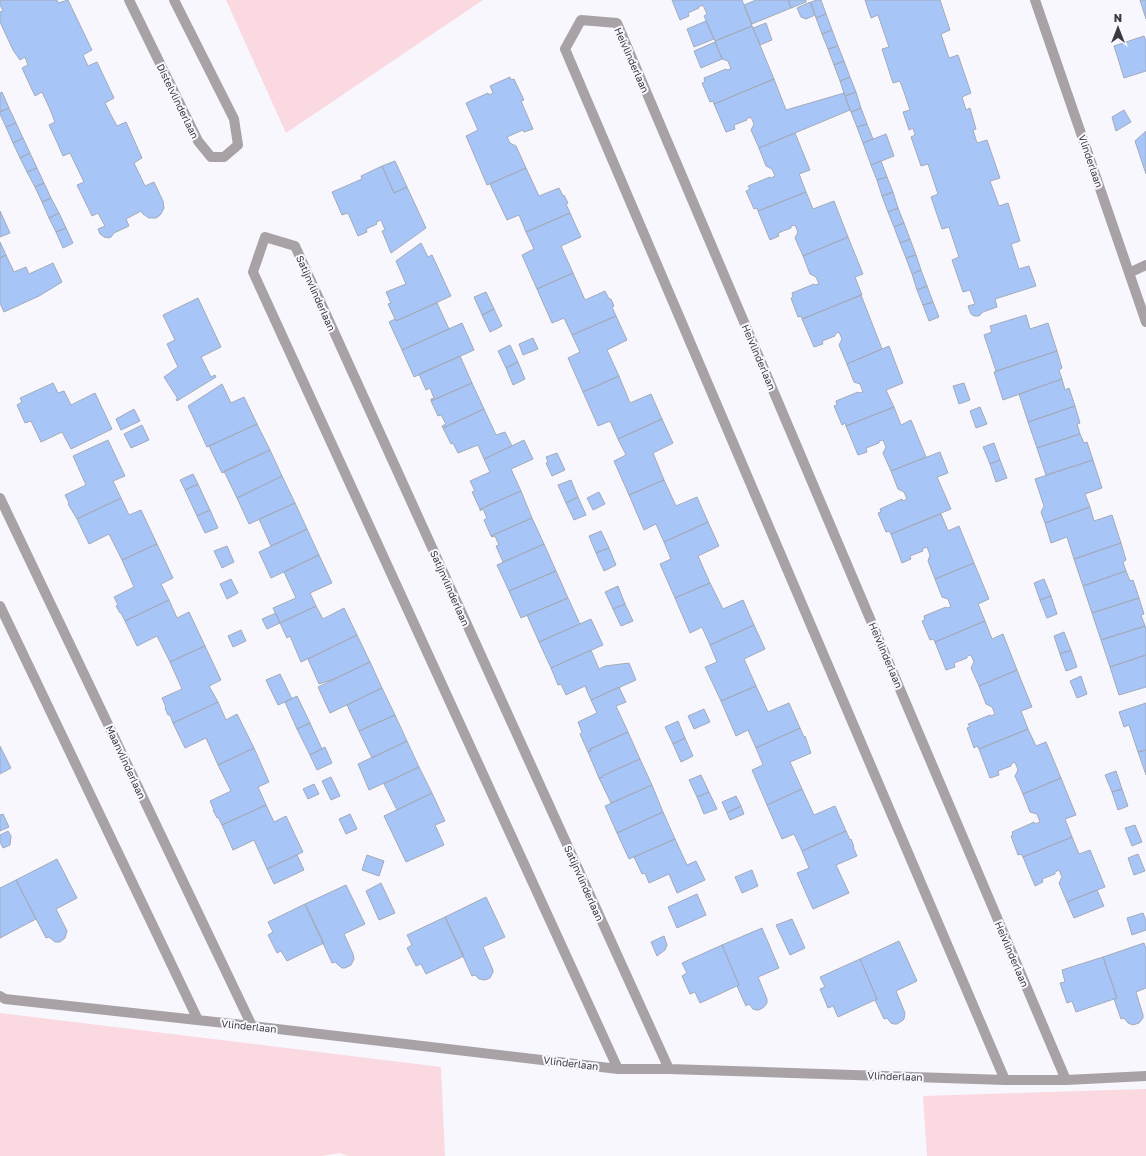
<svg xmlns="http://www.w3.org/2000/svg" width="1146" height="1156" viewBox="0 0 1146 1156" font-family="'Golos Text',sans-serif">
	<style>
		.green { fill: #fbd9e0 }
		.building { fill: #a8c5f8; stroke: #a3abba }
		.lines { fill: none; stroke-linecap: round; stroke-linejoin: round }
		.minor { stroke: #a8a2a7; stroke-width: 10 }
		.labels { text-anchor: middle; stroke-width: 4; stroke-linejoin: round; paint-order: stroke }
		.street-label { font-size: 10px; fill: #3b3a40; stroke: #f8f7fe }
	</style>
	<rect width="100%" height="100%" fill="#f8f7fe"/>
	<path class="green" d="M226,0H483L286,133Z
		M0,1013L441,1067L445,1156H348L340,1153L321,1156H0Z
		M1146,1089V1156H927L923,1096Z"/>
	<path class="building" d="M0,0H57L58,3L68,0L92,50L83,55L88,66L97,62L114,98L105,103L111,115L117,126L126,122L142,158L134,163L145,186L154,182L163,201L164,208L161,214L159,216L156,218H149L143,214L141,211L126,219L129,226L114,233L111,237L109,238L104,237L100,234L98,229L105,226L98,213L92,216L77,185L84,182L70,153L63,156L56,140L49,125L55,122L49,107L42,92L35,96L22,68L28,65L25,57L20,60L13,50L0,22V12L3,11L0,5Z
		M672,0H742L752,26L715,41L704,16L707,14L703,5L698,7L699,8L688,13L689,16L680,20Z
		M756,0H788L791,8L752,24L744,5Z
		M788,0H806V2L791,8Z
		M817,0H821L826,14L816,18L811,2Z
		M865,0H940L950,30L941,34L949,58L958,55L971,93L962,97L966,110L970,108L976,129L973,130L977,143L987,140L1000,178L990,181L999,206L1008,203L1020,241L1011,244L1019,269L1029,266L1036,286L995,299L997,307L983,312L979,316H974L971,314L969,309L968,306L975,304L970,290L963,292L952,260L959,257L949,227L942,229L931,197L938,194L928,164L921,166L911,137L915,135L913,128L909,130L903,112L910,110L905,95L900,81L893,83L882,49L889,47L878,15L871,18Z
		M1140,0H1146V19Z
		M810,2L815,15L806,19L801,17L797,8Z
		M826,14L832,30L822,34L816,18Z
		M706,21L714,39L694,47L687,29Z
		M766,23L772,40L760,45L753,28Z
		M752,26L774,79L714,104L713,101L710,102L702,83L705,82L704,78L726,69L727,70L731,69L728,61L722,59L715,41Z
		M832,30L838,46L828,49L822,34Z
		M1144,36L1146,41V71L1124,78L1114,46Z
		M715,42L722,59L701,68L694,51Z
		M838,46L844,61L834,65L828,49Z
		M844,61L850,77L840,81L834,65Z
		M510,77L511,80L514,79L524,100L521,101L533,129L524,132L523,130L507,137L510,143L516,146L526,168L487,185L466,136L478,130L466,103L488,93L489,95L493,93L490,86Z
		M850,77L856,92L845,96L840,81Z
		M774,79L786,110L844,93L850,110L759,148L751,130L754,124L751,117L746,119L747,120L734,125L735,129L726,132L714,104Z
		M2,92L9,108L0,112V93Z
		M856,92L861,108L851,112L845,96Z
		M9,108L16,123L6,127L0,114V112Z
		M861,108L867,124L857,127L851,112Z
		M1124,110L1131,122L1116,131L1112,117Z
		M16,123L23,138L13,143L6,127Z
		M867,124L873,139L863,143L857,127Z
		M1146,131V174L1135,141Z
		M795,133L810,170L799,174L806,192L758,211L757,208L754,209L746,191L750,189L748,186L770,177L771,178L775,176L772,169L766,166L759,148Z
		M886,134L894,156L871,165L863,143Z
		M23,138L30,153L20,158L13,143Z
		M30,153L37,168L27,172L20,158Z
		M395,161L407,187L394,193L382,166Z
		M881,161L887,177L877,180L871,165Z
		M382,166L394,193L407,187L426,228L391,253L382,231L385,230L381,220L376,222L377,224L366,229L367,232L358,236L348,213L342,215L332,192L362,179L361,176Z
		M37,168L44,183L35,187L27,172Z
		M526,168L539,196L559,188L563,196L564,195L568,203L566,204L570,213L526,232L519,215L507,220L490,184Z
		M887,177L893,192L882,196L877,180Z
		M44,183L51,198L42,202L35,187Z
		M806,192L813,209L834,201L848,237L803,256L795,238L798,232L795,225L791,226V228L778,233L779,236L770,240L758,211Z
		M893,192L898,208L888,212L882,196Z
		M51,198L59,213L49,218L42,202Z
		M898,208L904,223L894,227L888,212Z
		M0,211L10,233L0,237Z
		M59,213L66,228L56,232L49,218Z
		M570,213L581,237L561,246L573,273L537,289L522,255L534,249L526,232Z
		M904,223L910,239L900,243L894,227Z
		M66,228L73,243L63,248L56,232Z
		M848,237L863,274L855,277L862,295L802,319L801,316L798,317L791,298L793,297L792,293L814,284L815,285L819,284L816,277L810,274L803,256Z
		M910,239L916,255L906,258L900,243Z
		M0,242L6,255L0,258Z
		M421,243L428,257L432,255L451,296L396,321L388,304L391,303L386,292L406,284L396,261Z
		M6,255L14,272L26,267L29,274L53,263L62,282L39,296L4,312L0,303V258Z
		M916,255L921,270L912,274L906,258Z
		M921,270L927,286L917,290L912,274Z
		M573,273L585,300L605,291L609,299H611L614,306L612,307L616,316L572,335L564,318L552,323L537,289Z
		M927,286L933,302L923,305L917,290Z
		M486,292L494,309L482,315L474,297Z
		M861,295L882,349L847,364L839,345L842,339L839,332L835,334V336L822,341L823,344L814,347L802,319Z
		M198,298L221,347L201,357L211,377L215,375L216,377L177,401L176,399H178L164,377L178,367L167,344L175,340L163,315Z
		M933,302L939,317L929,321L923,305Z
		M437,303L449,329L402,350L389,322L395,319L396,321Z
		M494,309L502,326L490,332L482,315Z
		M1026,315L1030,329L1048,323L1057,351L996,371L984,335L992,332L990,326Z
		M616,316L627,340L607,350L619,376L583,392L568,358L580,352L572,335Z
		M462,323L474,350L414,377L402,350Z
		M533,338L538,349L523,355L519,344Z
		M510,345L518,362L506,368L498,351Z
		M889,346L903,383L886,390L894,407L846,426L845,423L842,425L834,406L837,405L836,401L858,392L859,393L863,392L860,384L854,382L847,364Z
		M1057,351L1062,368L1059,370L1062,379L1003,400L994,372Z
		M460,356L472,383L431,401V399L434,398L430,388L426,390L419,374Z
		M518,362L525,379L513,385L506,368Z
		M619,376L630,403L651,394L662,419L618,439L610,421L598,426L583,392Z
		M1062,379L1065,390L1069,388L1075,406L1028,422L1019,394Z
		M53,383L58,393L64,391L71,405L95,393L112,429L71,449L62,432L41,442L31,421L25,423L17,405L22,402L20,398Z
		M472,383L484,409L443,428L442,426L446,424L441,415L438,416L431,401Z
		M964,383L970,400L959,404L953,386Z
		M222,384L231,403L244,397L257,424L207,447L188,406Z
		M1075,406L1080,423L1077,424L1080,434L1037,448L1028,422Z
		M894,407L901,425L911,420L926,457L891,471L883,453L886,447L883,440L879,441V443L866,448L867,452L858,455L846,426Z
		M980,407L987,424L976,428L970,411Z
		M134,409L140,421L121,430L116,419Z
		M484,409L496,435L505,432L512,446L484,459L478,445L458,453L453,443L451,444L443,428Z
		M662,419L673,443L653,453L664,480L629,495L614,461L626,455L618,439Z
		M257,424L270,450L222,473L209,446Z
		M142,425L149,440L131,448L124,434Z
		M1080,434L1084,443L1087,442L1093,460L1046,475L1037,448Z
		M108,440L125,476L113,481L121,498L77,519L68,504L69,503L65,495L86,485L73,456Z
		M524,440L533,459L511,469L521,491L480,509L472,492L475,491L470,481L490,472L484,459Z
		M994,443L1000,460L990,464L983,447Z
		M270,450L282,476L237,498L224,471Z
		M940,452L948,473L937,477L951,509L891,534L889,531L886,532L878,513L881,512L880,509L902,499L903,501L907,499L904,492L898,489L891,471Z
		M557,453L565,470L552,476L546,463L548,462L546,457Z
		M1000,460L1007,478L996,482L990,464Z
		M1093,460L1102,488L1085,494L1090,507L1045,523L1041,512L1044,506L1035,479Z
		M193,474L198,484L185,490L180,480Z
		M282,476L295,503L249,524L237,498Z
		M571,480L578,497L566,503L558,485Z
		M664,480L676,506L697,497L708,522L664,542L656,524L644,530L629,495Z
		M198,484L210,510L197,516L185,490Z
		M521,491L532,518L491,536L484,520L487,518L483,509L480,511V509Z
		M599,492L605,504L593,510L587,498Z
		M578,497L586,515L574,520L566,503Z
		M121,498L129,515L141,510L157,544L122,560L109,534L89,544L77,519Z
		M295,503L307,529L271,546L259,519Z
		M1090,507L1094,521L1112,515L1121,543L1074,559L1067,537L1051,543L1045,523Z
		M210,510L218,528L205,533L197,516Z
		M941,514L948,531L959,526L974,563L935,579L928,561L930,555L927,547L922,549L923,551L910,556L911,559L902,563L891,534Z
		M532,518L544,544L503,562L496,546L499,545L495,536L492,537L491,536Z
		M708,522L719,546L698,556L710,583L675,598L660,564L671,559L664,542Z
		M307,529L319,555L271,578L259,552Z
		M601,531L609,548L596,553L589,536Z
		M1121,543L1126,560L1123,562L1126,571L1083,586L1074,559Z
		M157,544L173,578L161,584L169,600L125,621L121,613H120L116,606L118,605L114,597L134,587L122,560Z
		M544,544L556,571L509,591L497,565Z
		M227,546L234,562L222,568L214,551Z
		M609,548L616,565L604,571L596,553Z
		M319,555L332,583L310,593L316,606L280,623L273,608L296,598L284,572Z
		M974,563L989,599L978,604L985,621L935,642L933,639L930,640L922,621L925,620L924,616L946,607L947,608L951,607L948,599L942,597L935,579Z
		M556,571L568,598L521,618L509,591Z
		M1126,571L1130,581L1133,580L1139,598L1092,613L1083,586Z
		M231,579L238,593L227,599L220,584Z
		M1044,579L1051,596L1040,600L1034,583Z
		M710,583L723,609L743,600L754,625L710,645L702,627L690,633L675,598Z
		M618,586L625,604L613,609L605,592Z
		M1051,596L1057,614L1047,618L1040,600Z
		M568,598L580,624L539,642L527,615Z
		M1139,598L1144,614L1141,615L1145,626L1101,640L1092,613Z
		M169,600L177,618L189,612L205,646L170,662L157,636L137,646L125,621Z
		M625,604L633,621L621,626L613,609Z
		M316,606L323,619L344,608L357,635L301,662L290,636L287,638L280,623Z
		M276,613L280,623L267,629L262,619Z
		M591,619L603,645L551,668L539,642Z
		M985,621L992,639L1003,634L1017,670L979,686L971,668L974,662L971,655L967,656V658L954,663L955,667L946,670L935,642Z
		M754,625L765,649L744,659L756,686L721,701L705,667L717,662L710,645Z
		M1145,626L1146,630V655L1110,667L1101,640Z
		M241,630L246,641L233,647L228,636Z
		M1064,632L1071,650L1060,654L1054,636Z
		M357,635L370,662L334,679L319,684L308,659Z
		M205,646L221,680L209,686L218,702L173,723L170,715H168L165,708L166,707L162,698L182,689L170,662Z
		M591,650L599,669L605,666L629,663L636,680L591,700L585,686L566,695L561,684L558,685L551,668Z
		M1071,650L1077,667L1066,671L1060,654Z
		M1146,655V687L1119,695L1110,667Z
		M370,662L382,688L330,713L318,687Z
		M1017,670L1032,707L1021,711L1028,729L979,749L977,746L974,748L967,728L970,727L968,724L990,715L991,716L995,714L992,707L986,704L979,686Z
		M280,674L292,699L278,705L266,680Z
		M1081,676L1087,694L1077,698L1070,681Z
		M756,686L768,712L789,703L800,728L756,748L748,730L736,736L721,701Z
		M619,687L626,702L616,706L628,732L590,749L591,751L588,752L580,734L582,732L578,722L597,713L591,700Z
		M382,688L395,715L359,731L347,705Z
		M297,696L310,723L297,729L285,702Z
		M218,702L226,720L237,714L254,748L218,765L206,738L185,748L173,723Z
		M1146,703V750L1138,752L1129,725L1124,727L1119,712Z
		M704,709L710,722L694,729L688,716Z
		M395,715L407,741L372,758L359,731Z
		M678,721L685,738L673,744L665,727Z
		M310,723L322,749L310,755L297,729Z
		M800,728L804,737L805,736L811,753L790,762L802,789L767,805L752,770L763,765L756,748Z
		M1028,729L1036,746L1046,742L1061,778L1023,794L1015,776L1018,770L1015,762L1011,764V766L998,771L999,775L990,778L979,749Z
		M628,732L640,759L602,776L603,777L599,778L588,752L591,751L590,749Z
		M685,738L693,756L681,762L673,744Z
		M407,741L419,767L369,790L358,764Z
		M0,746L11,768L0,774Z
		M325,747L332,763L317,770L310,755Z
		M254,748L269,782L258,787L266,805L222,825L218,817L217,818L213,810H214L210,801L231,791L218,765Z
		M1146,750V775L1138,752Z
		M640,759L652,785L611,803L599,778L603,777L602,776Z
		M419,767L432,793L397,810L384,784Z
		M1116,771L1122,789L1112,792L1105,775Z
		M701,775L709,792L697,797L689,780Z
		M331,777L340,796L331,800L322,781Z
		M1061,778L1076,815L1065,819L1072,837L1023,857L1021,854L1018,855L1011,836L1013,835L1012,832L1034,822L1035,824L1040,822L1037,814L1030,812L1023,794Z
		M314,784L319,794L308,799L303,789Z
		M652,785L663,812L617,833L605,806Z
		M802,789L814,815L835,806L846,831L802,851L794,834L782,839L767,805Z
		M1122,789L1128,806L1118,810L1112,792Z
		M709,792L717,809L704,814L697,797Z
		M432,793L445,821L435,825L444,845L406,862L384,816Z
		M736,796L741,806L727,813L722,802Z
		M266,805L274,822L286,816L303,852L267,869L254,840L233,850L222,825Z
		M741,806L744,814L730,820L727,813Z
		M663,812L675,839L629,859L617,833Z
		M3,814L9,827L0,831V815Z
		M350,814L357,829L346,834L339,819Z
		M1135,825L1142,842L1132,846L1125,828Z
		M8,831L11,836L10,845L3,848L0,842V835Z
		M846,831L850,840L851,839L854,847H853L857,856L836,865L849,893L813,909L797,873L809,868L802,851Z
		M1072,837L1079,854L1090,850L1105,887L1067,902L1059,883L1062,877L1059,870L1055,872V874L1042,879L1043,882L1035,886L1023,857Z
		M675,839L687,865L696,861L705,880L677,893L669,874L649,883L645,873L642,874L634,857Z
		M1138,854L1145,871L1134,875L1128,858Z
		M297,855L304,870L274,884L267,869Z
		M367,855L384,861L379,876L362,870Z
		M57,859L77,898L56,909L67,931L65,938L60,942H55L49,937L46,938L16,880Z
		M752,870L758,886L742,893L735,877Z
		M16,880L36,919L0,938V888Z
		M381,883L395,913L379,920L366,891Z
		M346,885L365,924L344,934L353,954L354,959L351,965L345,968H342L337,964L336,962L332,963L305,904Z
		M1097,890L1104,906L1074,918L1067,902Z
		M697,894L706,915L677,928L668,907Z
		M486,897L505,937L483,947L493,970V972L490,978L485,980L479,979L475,975L472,976L445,917Z
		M305,904L324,943L287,961L281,951L277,953L268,935L273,932L268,922Z
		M1143,913L1146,921V930L1132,935L1127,918Z
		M445,917L464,956L426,974L421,964L416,966L407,948L412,945L407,935Z
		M792,919L805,948L790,955L776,925Z
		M762,928L779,968L758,977L767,999V1003L764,1007L759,1010H756L753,1009L749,1004L746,1006L737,986L739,985L722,945Z
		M664,936L667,945L665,950L657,956L651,942Z
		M899,941L917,981L896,991L905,1013L904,1019L902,1021L897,1024H894L891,1023L887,1018L884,1019L875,1000L877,999L860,959Z
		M1144,943L1146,949V988L1136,992L1143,1015V1018L1139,1023L1133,1025L1128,1023L1124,1018L1121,1019L1114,999L1117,998L1103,957Z
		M722,945L739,985L700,1003L695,992L690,994L682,976L687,973L682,963Z
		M1103,957L1117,998L1076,1012L1072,1001L1067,1003L1060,983L1065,982L1062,970Z
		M860,959L877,999L838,1017L833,1006L828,1008L820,989L825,987L820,977Z"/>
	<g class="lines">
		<path class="minor" d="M129,0L198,141L211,157H224L238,145L234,119L174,0
			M1035,0L1146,322
			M1129,273L1146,265
			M0,498L252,1026
			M0,606L198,1020
			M0,996L5,999L252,1026L618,1069H669L1005,1080H1066L1146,1076
			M618,1069L253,272L265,237L295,246L669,1069
			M1005,1080L565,49L581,20L617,23L1066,1080"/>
	</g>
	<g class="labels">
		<g class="street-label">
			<text transform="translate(632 60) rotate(66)" y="4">Heivlinderlaan</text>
			<text transform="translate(178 101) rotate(64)" y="4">Distelvlinderlaan</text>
			<text transform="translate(1091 161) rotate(71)" y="4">Vlinderlaan</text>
			<text transform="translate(316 293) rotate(66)" y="4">Satijnvlinderlaan</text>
			<text transform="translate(759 357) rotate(67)" y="4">Heivlinderlaan</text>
			<text transform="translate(450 588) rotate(66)" y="4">Satijnvlinderlaan</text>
			<text transform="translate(886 655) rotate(67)" y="4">Heivlinderlaan</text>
			<text transform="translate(126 762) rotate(65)" y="4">Maanvlinderlaan</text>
			<text transform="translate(584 883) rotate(66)" y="4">Satijnvlinderlaan</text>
			<text transform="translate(1012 954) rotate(67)" y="4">Heivlinderlaan</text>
			<text transform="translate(249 1026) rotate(6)" y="4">Vlinderlaan</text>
			<text transform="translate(571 1063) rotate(7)" y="4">Vlinderlaan</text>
			<text transform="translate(895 1076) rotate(2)" y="4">Vlinderlaan</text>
		</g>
	</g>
	<g transform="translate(1118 28)" stroke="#f8f7fe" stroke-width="3" paint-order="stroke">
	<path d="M0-3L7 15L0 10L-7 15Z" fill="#3b3a40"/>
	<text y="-6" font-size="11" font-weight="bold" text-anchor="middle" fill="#3b3a40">N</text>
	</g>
</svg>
